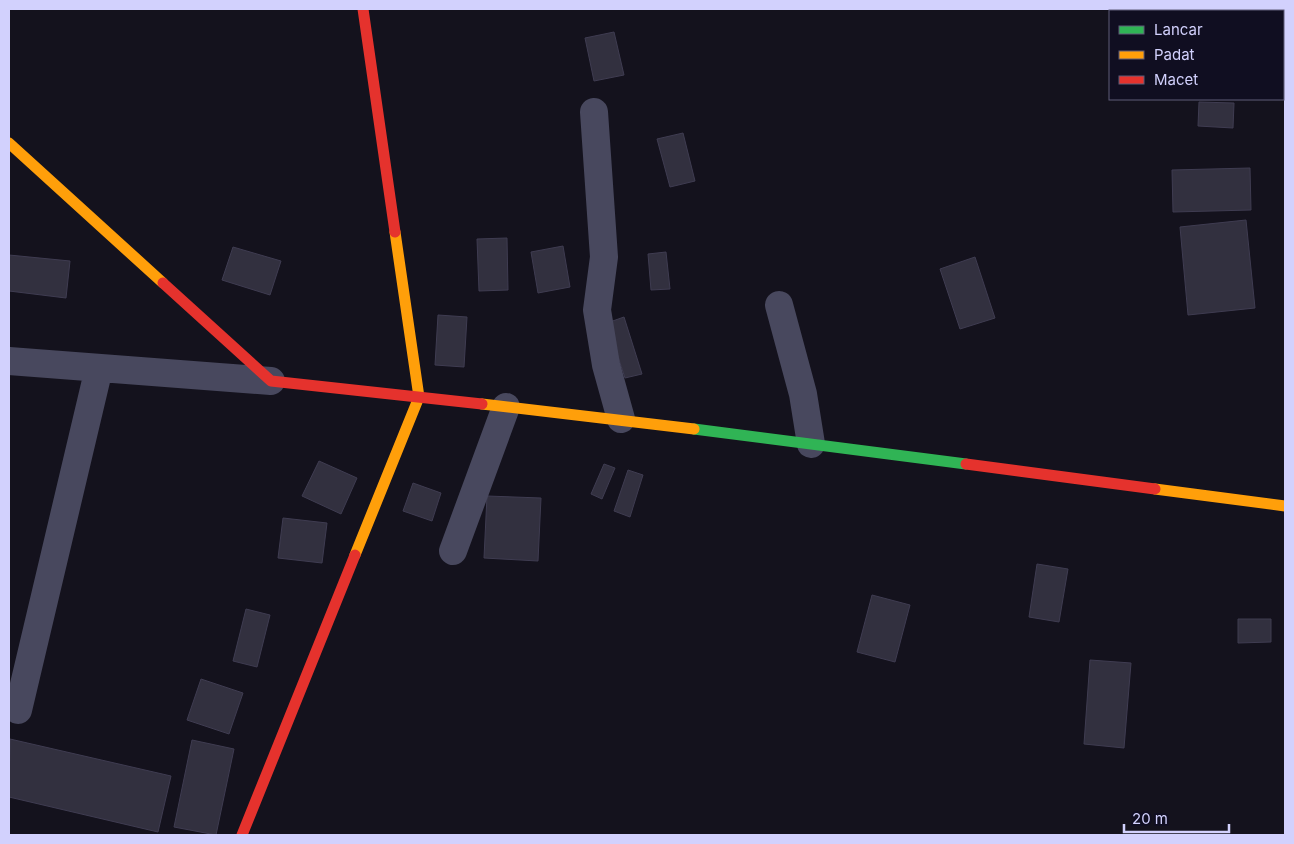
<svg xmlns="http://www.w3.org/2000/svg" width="1294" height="844" viewBox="0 0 1294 844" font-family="Inter,sans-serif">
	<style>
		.building { fill: #32303f; stroke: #3f3c51 }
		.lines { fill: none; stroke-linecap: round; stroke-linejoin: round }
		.street { stroke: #48485e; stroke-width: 28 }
		.fast { stroke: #30b455; stroke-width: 11 }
		.slow { stroke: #ff9f0a; stroke-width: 11 }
		.jam { stroke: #e5322d; stroke-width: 11 }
	</style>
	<rect width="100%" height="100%" fill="#14121d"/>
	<path class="building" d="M614,32L624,75L594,81L585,38Z
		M1199,102L1234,103L1233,128L1198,126Z
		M683,133L695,181L670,187L657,139Z
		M1250,168L1251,210L1173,212L1172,170Z
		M1246,220L1255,308L1188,315L1180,227Z
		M507,238L508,290L479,291L477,239Z
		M563,246L570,287L538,293L531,252Z
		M233,247L281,261L270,295L222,280Z
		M666,252L670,289L651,290L648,254Z
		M9,255L70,261L66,298L9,291Z
		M975,257L995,318L960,329L940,269Z
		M438,315L467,317L464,367L435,365Z
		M624,317L642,374L625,378L607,323Z
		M319,461L357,478L341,514L302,496Z
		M604,464L615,468L602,499L591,494Z
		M628,470L643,475L630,517L614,511Z
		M413,483L441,493L432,521L403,511Z
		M487,496L541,498L538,561L484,558Z
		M283,518L327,523L322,563L278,558Z
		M1037,564L1068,569L1059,622L1029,617Z
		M872,595L910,605L895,662L857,652Z
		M246,609L270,615L257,667L233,661Z
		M1238,619H1271V642L1238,643Z
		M1090,660L1131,663L1124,748L1084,744Z
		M201,679L243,693L229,734L187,720Z
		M10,739L171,776L158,832L9,797Z
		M192,740L234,749L216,835L174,827Z"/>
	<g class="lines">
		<path class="street" d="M594,112L604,257L597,310L606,365L621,419
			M779,305L803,394L811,444
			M9,361L271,381
			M453,551L506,407
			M18,710L99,368"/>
		<path class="fast" d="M694,429L966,464"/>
		<path class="slow" d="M9,143L163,283
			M482,404L694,429
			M1155,489L1285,506
			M355,555L419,397L395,232"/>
		<path class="jam" d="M363,9L395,232
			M163,283L271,381L482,404
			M966,464L1155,489
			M242,835L355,555"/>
	</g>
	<rect width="1294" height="844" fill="none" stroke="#d2d1fd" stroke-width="20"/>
	<rect x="1109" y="10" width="175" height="90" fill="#100e21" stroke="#5e5c79"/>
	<rect x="1119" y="26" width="25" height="8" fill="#30b455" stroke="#5e5c79"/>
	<text x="1154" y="35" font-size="15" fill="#d2d1fd">Lancar</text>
	<rect x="1119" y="51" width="25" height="8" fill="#ff9f0a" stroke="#5e5c79"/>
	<text x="1154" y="60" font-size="15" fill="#d2d1fd">Padat</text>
	<rect x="1119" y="76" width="25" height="8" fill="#e5322d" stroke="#5e5c79"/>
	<text x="1154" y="85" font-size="15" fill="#d2d1fd">Macet</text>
	<path d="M1124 824v8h105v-8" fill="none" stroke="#d2d1fd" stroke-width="2.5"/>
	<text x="1132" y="824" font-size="15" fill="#d2d1fd" stroke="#100e21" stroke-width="4" paint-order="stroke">20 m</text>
</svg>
